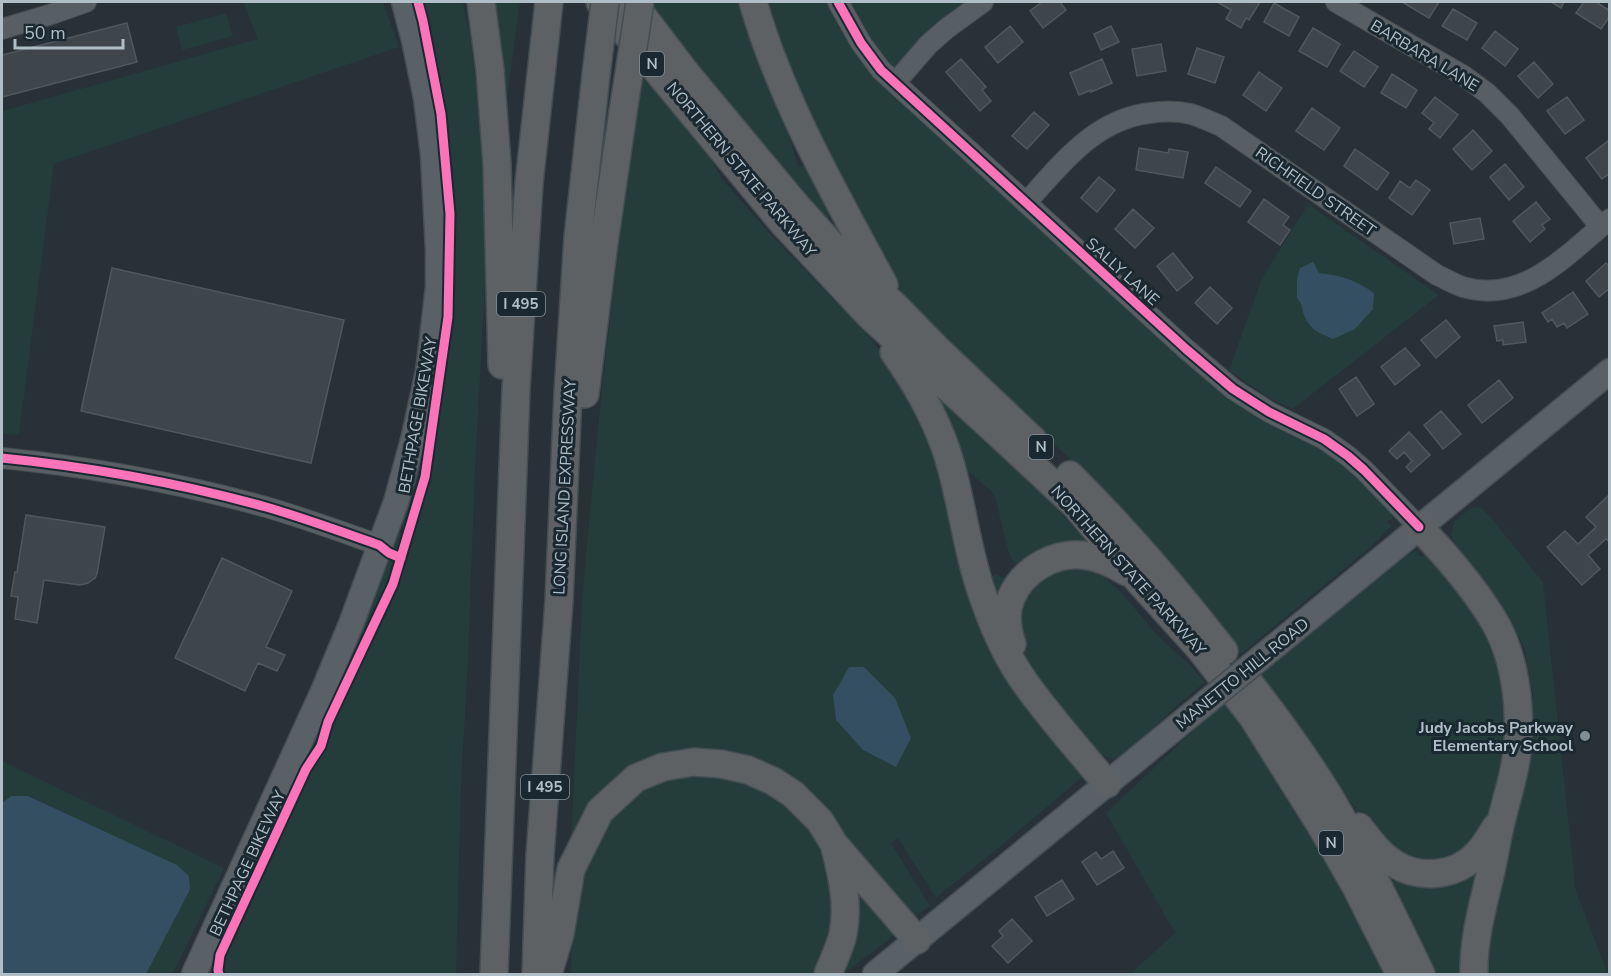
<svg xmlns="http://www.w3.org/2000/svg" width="1611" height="976" viewBox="0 0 1611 976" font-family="'Nunito Sans',sans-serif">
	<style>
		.green { fill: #243c3a; fill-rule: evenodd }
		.water { fill: #334f61 }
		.building { fill: #3e464b; stroke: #4f585e; stroke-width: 1.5 }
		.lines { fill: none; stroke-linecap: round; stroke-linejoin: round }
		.minor-casing { stroke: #464d51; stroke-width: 22 }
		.major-casing { stroke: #444e53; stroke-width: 27 }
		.highway-casing { stroke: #444d52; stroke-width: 30 }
		.minor { stroke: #585f64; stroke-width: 20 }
		.major { stroke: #5a6166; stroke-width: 24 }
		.highway { stroke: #5d6164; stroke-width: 27 }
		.major-bridge-casing { stroke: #444e53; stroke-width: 27; stroke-linecap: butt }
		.highway-bridge-casing { stroke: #444d52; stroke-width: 30; stroke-linecap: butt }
		.major-bridge { stroke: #5a6166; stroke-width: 24 }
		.highway-bridge { stroke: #5d6164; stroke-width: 27 }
		.cycleway-casing { stroke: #1a2931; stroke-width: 13 }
		.cycleway { stroke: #fb73b8; stroke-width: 9 }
		.poi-dot { fill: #808d95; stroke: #1a2931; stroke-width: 2 }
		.labels { text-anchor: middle; stroke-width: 6; stroke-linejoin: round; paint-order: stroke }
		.shield { fill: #1a2931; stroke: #83919b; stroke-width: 1.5 }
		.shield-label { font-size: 15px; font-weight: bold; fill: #b0bec8 }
		.street-label { font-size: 16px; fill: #b0bec8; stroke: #1a2931 }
		.poi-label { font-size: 16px; font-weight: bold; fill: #b0bec8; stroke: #1a2931; text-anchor: end }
	</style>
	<rect width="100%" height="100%" fill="#273137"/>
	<path class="green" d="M243,2H383L399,47L54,164L19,435L2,434V111L258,39Z
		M414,2H463L471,43L483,139L487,250L475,468L468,660L461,788L456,974H203L388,557L395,558L397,552L390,550L396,532L403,533L405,527L399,524L442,333Z
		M488,2H520L501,142Z
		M652,2H738L764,74L790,139L798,167L806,165L832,214L823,221L650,15Z
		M763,2H981L895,79L1283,431L1330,453L1392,513L1393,518L1387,522V524H1390L1392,526L1368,549L1241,654L1155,551L1067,456L963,359L902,292L869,247L876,241L842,201Z
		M226,13L233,36L182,50L176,27Z
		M640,67L705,148L722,179L774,238L871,339L903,381L931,430L970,576L1087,771L1081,778L1002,845L936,898L898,838L891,843L930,906L913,918L801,790L655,760L571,844L582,600L590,511L601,399L622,213L630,124ZM849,667L836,720L833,695Z
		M1308,204L1439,295L1293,409L1264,395L1229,370L1262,278Z
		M916,377C983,426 1039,489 1095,550L1026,569L1012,560L1007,547L995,496L991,491L956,461Z
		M1480,507L1492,519L1543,582L1576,891L1608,974H1480L1518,802L1532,746L1533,696L1524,647L1501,603L1455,543L1451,535L1454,521L1471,508Z
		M1418,551L1419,556H1422L1425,552L1432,557L1484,625L1500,667L1506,702L1503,747L1492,809L1482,838L1465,855L1419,867L1379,845L1295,719L1257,678L1340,606L1358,595L1407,554Z
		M1061,562L1097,571L1123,594L1158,636L1189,664L1205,682L1180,703L1123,756L1113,759L1103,756L1044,688L1021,651L1019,590Z
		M995,574L1014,583L1000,618L984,584Z
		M1226,703L1281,786L1347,895L1388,974H1130L1175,933L1106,813L1198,726Z
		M2,761L224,868L173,974H146L190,890L11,796L2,803Z
		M722,771L769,789L807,820L833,873L837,926L822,974H571L572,929L577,891L598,834L622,800L669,776Z
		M1484,861L1468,974H1437L1414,927L1377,862Z
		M852,884L894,933L890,939L843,974H833Z"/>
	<path class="water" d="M1313,262L1319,273C1341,275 1356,280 1374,293L1373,309L1355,329L1333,339C1319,333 1310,330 1304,315C1301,306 1304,307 1297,298V279L1300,268Z
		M849,667H864L895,698L911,738L896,767L863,750L836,720L833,695Z
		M11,796H28L177,865L189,876L190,890L146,974H2V803Z"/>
	<path class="building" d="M1042,2H1060L1066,10L1043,28L1030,11Z
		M1220,2H1260L1249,20L1246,18L1241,28L1226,19L1231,10L1219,3Z
		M1402,2H1439L1429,18Z
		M1551,2H1564L1561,8Z
		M1584,2H1596L1610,11V16L1601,29L1576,13Z
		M1274,3L1299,17L1289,36L1264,22Z
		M1453,9L1477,23L1467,40L1442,26Z
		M127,23L137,62L2,97V55Z
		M1010,26L1023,42L998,63L985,47Z
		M1111,26L1119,42L1101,50L1094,34Z
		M1313,28L1340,44L1327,67L1299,51Z
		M1495,31L1518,49L1505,66L1482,48Z
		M1161,44L1166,71L1137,76L1132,49Z
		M1197,48L1224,57L1215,83L1188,74Z
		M1354,51L1378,67L1364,87L1340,71Z
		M961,59L986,87L982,90L991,101L980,111L946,72Z
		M1102,59L1112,83L1091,92V90L1079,95L1070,73Z
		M1534,62L1553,84L1538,98L1518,76Z
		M1259,72L1282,88L1266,111L1243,95Z
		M1392,74L1417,90L1406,108L1381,93Z
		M1435,97L1458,115L1440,138L1429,129L1434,123L1422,113Z
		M1567,97L1584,120L1565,134L1547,111Z
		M1312,108L1340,128L1324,150L1296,131Z
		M1034,112L1049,125L1027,149L1012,136Z
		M1473,130L1492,151L1472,170L1453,149Z
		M1608,141L1610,143V173L1602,179L1586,158Z
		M1139,148L1168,153L1169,149L1188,152L1183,178L1136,170Z
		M1355,149L1389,173L1377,190L1344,166Z
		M1505,164L1524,187L1509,200L1490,177Z
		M1216,167L1251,191L1240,207L1205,183Z
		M1099,177L1115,190L1097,212L1081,198Z
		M1416,180L1430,190L1412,215L1389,198L1400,181L1410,188Z
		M1264,199L1289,217L1283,225L1290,230L1280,245L1248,222Z
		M1536,202L1550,219L1542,225L1545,229L1530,242L1513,221Z
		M1133,209L1154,228L1135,248L1115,229Z
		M1480,218L1484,239L1454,244L1450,223Z
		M1173,253L1193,278L1177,291L1157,266Z
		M1606,263L1610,267V288L1599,297L1586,281Z
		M112,268L344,320L311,463L81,411Z
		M1210,287L1232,308L1217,324L1195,303Z
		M1573,292L1588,314L1567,328L1564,323L1557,327L1552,319L1548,322L1542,313Z
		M1446,320L1460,337L1436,358L1421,340Z
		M1523,322L1526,342L1503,345V340L1497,341L1494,326Z
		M1405,348L1420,365L1395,385L1381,367Z
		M1356,377L1374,404L1357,416L1339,389Z
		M1499,380L1513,398L1482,423L1468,405Z
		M1441,411L1461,434L1443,449L1424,425Z
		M1409,432L1430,455L1411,472L1406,467L1412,461L1404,452L1397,459L1389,451Z
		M1610,494V542L1606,539L1588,555L1600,569L1582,585L1547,547L1565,531L1578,544L1596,527L1586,517Z
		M26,515L105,527L97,574L95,578L88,583L80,585L44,580L37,623L15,619L18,597L11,596L15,572H17Z
		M222,558L292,591L266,647L285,655L277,671L258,663L245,691L175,658Z
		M1113,851L1124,868L1097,885L1082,862L1096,852L1101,859Z
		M1062,880L1074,899L1047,916L1035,897Z
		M1012,919L1032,941L1008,963L992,946L1003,936L999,931Z"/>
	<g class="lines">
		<g class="minor-casing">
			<path id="minor" d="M838,2L861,43L881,70L1186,349L1233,389L1269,412L1324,439L1348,456L1364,470L1419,527
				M1336,2L1464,76L1487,93L1510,116L1600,226
				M2,29L52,14L86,2
				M895,83L928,45L946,29L983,2
				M1026,203C1061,164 1095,119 1150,113C1163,111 1178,111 1191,114C1201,117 1211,122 1221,126L1437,275C1446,279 1454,284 1463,287C1524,305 1568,253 1610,219
				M2,458C91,467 179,483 266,507C304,518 342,532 379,545"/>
		</g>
		<g class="major-casing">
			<path id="major" d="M1275,646L1610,371
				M194,974L324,689L351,624L396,502L414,436L428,371L433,330L438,287V250L433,155L426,98L414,40L404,2
				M875,974L1187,718"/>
		</g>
		<g class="highway-casing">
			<path id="highway" d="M481,2L490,70L497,164L502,365
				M600,2L783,223L870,316L1003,438L1075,505L1136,578L1201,650L1252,716L1320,824L1355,885L1400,974
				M632,2L686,73L795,204L838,252L896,307L937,349L1033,440
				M753,2C782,102 835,194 884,285
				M894,352C918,386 940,425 951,466C963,509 968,556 984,599C994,628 1008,659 1026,684C1051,719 1080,751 1107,784
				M585,394L603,250L623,112
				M1070,475C1126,531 1176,589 1224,651
				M1419,527C1445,554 1471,584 1491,616C1515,653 1522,708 1517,752C1515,773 1508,793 1503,814C1498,833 1495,852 1491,871C1483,905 1473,940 1474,974
				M1012,644C1007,629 1005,612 1011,598C1023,569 1057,550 1088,556C1101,558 1115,565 1127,572
				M1250,684C1278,720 1305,757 1329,796C1363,853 1392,914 1421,974
				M1359,827C1369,840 1380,855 1395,864C1421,880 1456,876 1477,854C1485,846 1490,837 1496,827
				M494,974L516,389L529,183L549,2
				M536,974L540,855L559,601L568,393L578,237L596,75
				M548,974L560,934L571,869L600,811L636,778L663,767L694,762L721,764L748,770L773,781L793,794L820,821L834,844L917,940
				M828,974C833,961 840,948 843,934C849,905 842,875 835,848"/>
		</g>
		<use href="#minor" class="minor"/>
		<use href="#major" class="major"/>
		<use href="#highway" class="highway"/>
		<g class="major-bridge-casing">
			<path id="major-bridge" d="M1187,718L1275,646"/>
		</g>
		<g class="highway-bridge-casing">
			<path id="highway-bridge" d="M596,75L605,2
				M623,112L640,2"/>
		</g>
		<use href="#major-bridge" class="major-bridge"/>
		<use href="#highway-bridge" class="highway-bridge"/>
		<g class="cycleway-casing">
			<path id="cycleway" d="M838,2L861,43L881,70L1186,349L1233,389L1269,412L1324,439L1348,456L1364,470L1419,527
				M2,458C91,467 179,483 266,507C304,518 342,532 379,545L389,553L401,558
				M219,974L218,970L220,955L306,769L321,746L328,722L393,584L425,477L448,317L450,214L441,114L423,21L418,2"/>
		</g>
		<use href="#cycleway" class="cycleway"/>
	</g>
	<circle class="poi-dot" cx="1585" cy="736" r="6"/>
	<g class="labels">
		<g class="shield">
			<rect x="640" y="52" width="24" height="24" rx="4.5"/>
			<rect x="497" y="292" width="48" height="24" rx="4.5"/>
			<rect x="1029" y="435" width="24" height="24" rx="4.5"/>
			<rect x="521" y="775" width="48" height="24" rx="4.5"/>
			<rect x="1319" y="831" width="24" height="24" rx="4.5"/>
		</g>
		<g class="shield-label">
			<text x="652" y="69">N</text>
			<text x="521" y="309">I 495</text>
			<text x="1041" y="452">N</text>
			<text x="545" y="792">I 495</text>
			<text x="1331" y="848">N</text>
		</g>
		<g class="street-label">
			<text transform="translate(1425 55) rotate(31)" y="6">BARBARA LANE</text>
			<text transform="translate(742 169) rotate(50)" y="6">NORTHERN STATE PARKWAY</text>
			<text transform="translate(1316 191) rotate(35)" y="6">RICHFIELD STREET</text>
			<text transform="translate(1123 271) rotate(42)" y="6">SALLY LANE</text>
			<text transform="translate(417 415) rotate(-80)" y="6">BETHPAGE BIKEWAY</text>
			<text transform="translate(564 487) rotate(-87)" y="6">LONG ISLAND EXPRESSWAY</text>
			<text transform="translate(1129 570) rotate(48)" y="6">NORTHERN STATE PARKWAY</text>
			<text transform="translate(1242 673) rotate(-39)" y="6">MANETTO HILL ROAD</text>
			<text transform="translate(247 863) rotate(-65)" y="6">BETHPAGE BIKEWAY</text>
		</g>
		<g class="poi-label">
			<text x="1573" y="733">Judy Jacobs Parkway<tspan x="1573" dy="18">Elementary School</tspan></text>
		</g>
	</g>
	<rect width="1611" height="976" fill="none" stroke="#b0bec8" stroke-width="6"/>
	<path d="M15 39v9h108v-9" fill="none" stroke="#b0bec8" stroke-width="3"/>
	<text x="24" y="39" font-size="18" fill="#b0bec8" stroke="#1a2931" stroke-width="4.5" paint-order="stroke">50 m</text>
</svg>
